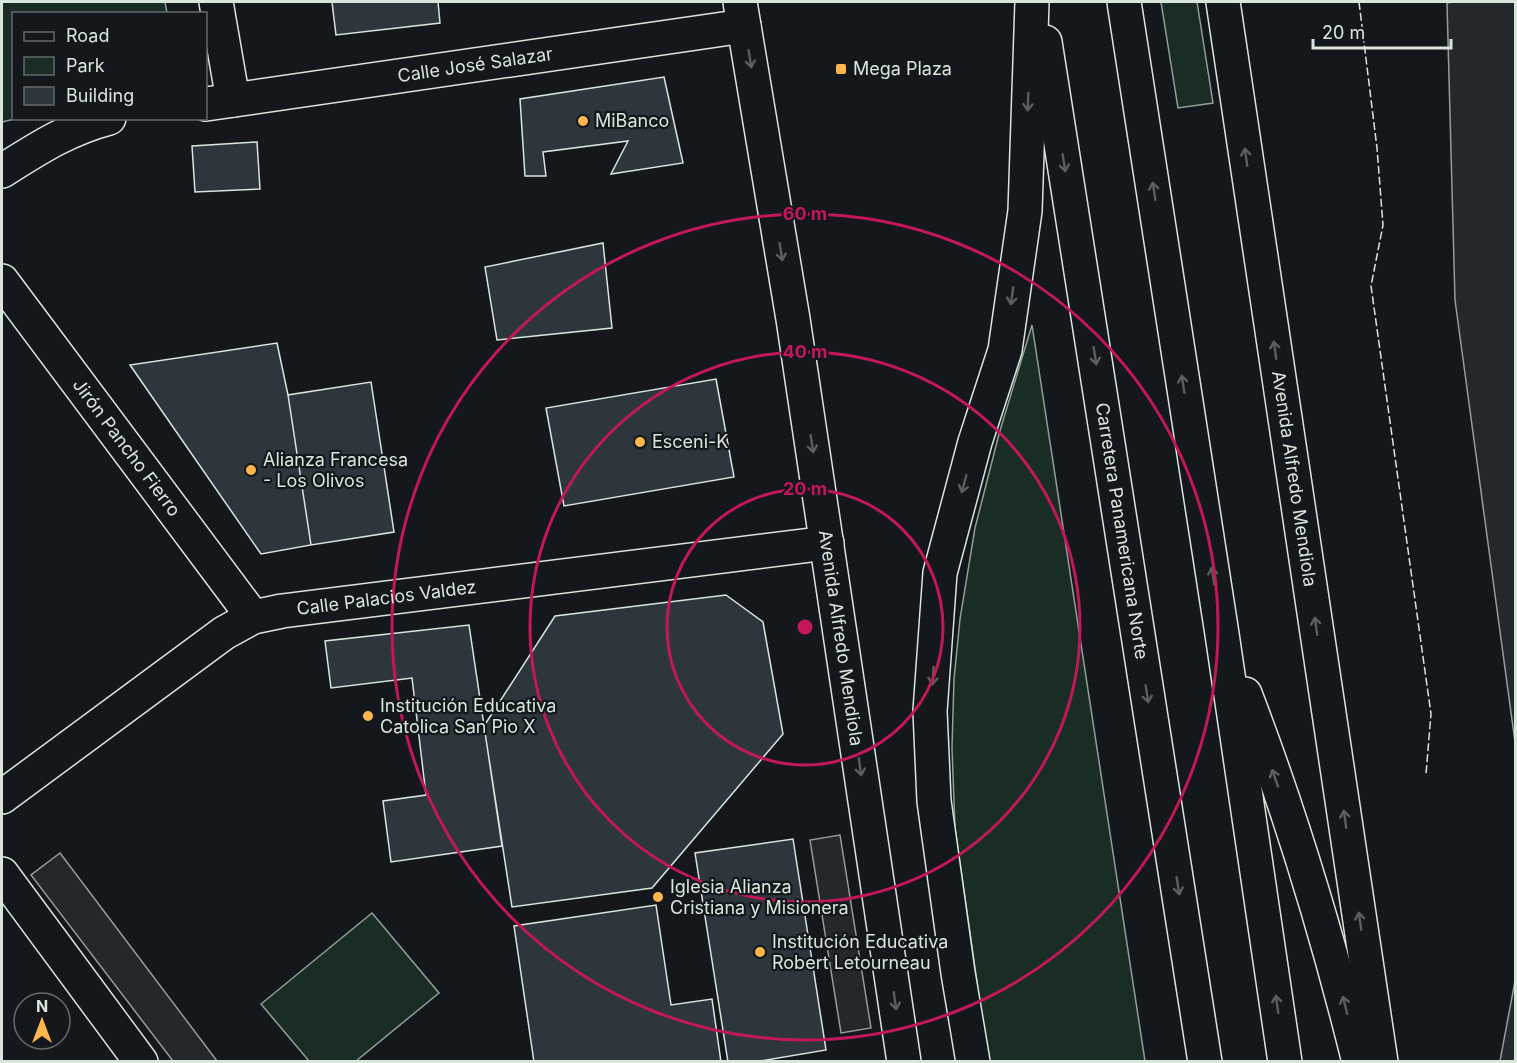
<svg xmlns="http://www.w3.org/2000/svg" width="1517" height="1063" viewBox="0 0 1517 1063" font-family="Inter,sans-serif">
	<style>
		.green { fill: #1a2d24; stroke: #939e99; stroke-width: 1.5 }
		.parking { fill: #24282b; stroke: #939e99; stroke-width: 1.5 }
		.building { fill: #2c363c; stroke: #d8e6dc; stroke-width: 1.5 }
		.lines { fill: none; stroke-linecap: round; stroke-linejoin: round }
		.minor-casing { stroke: #d8e6dc; stroke-width: 36 }
		.secondary-casing { stroke: #d8e6dc; stroke-width: 36 }
		.motorway-casing { stroke: #d8e6dc; stroke-width: 36 }
		.minor { stroke: #14181c; stroke-width: 33 }
		.secondary { stroke: #14181c; stroke-width: 33 }
		.motorway { stroke: #14181c; stroke-width: 33 }
		.fence { stroke: #d8e6dc; stroke-width: 1.5; stroke-dasharray: 8 3; stroke-linecap: butt }
		.oneway { stroke: #59605f }
		.ring { fill: none; stroke: #c2185b; stroke-width: 3 }
		.poi-dot { fill: #ffb74d; stroke: #14181c; stroke-width: 2 }
		.labels { text-anchor: middle; stroke-width: 4.5; stroke-linejoin: round; paint-order: stroke }
		.street-label { font-size: 18px; fill: #d8e6dc; stroke: #14181c }
		.poi-label { font-size: 18px; fill: #d8e6dc; stroke: #14181c; text-anchor: start }
		.centre { fill: #c2185b; stroke: #14181c; stroke-width: 3 }
		.ring-label { font-size: 18px; text-anchor: middle; font-weight: bold; fill: #c2185b; stroke: #14181c; stroke-width: 4.5; stroke-linejoin: round; paint-order: stroke }
	</style>
	<rect width="100%" height="100%" fill="#14181c"/>
	<path class="green" d="M2,2H165L167,13L14,14L15,119L2,122Z
		M1161,2H1197L1213,103L1178,108Z
		M1032,325L1145,1061L989,1062L985,1038L955,828L952,748L954,679L960,619L975,528L999,434Z
		M372,913L439,993L356,1061H309L261,1004Z"/>
	<path class="parking" d="M1452,2H1515V742L1455,300L1447,3Z
		M840,835L871,1028L841,1033L810,840Z
		M60,853L217,1061H173L31,875Z
		M1515,981V1061H1500Z"/>
	<path class="building" d="M332,2H438L440,23L336,35Z
		M664,77L683,163L611,174L628,141L543,152L546,176H525L520,99Z
		M257,142L260,189L195,192L192,146Z
		M603,243L612,328L497,340L485,267Z
		M277,343L288,395L311,545L261,554L130,365Z
		M716,379L734,477L564,506L546,408Z
		M371,382L394,532L311,545L288,395Z
		M726,595L763,622L783,734L652,888L512,907L484,726L555,616Z
		M469,625L502,846L391,862L383,801L426,795L412,678L331,688L325,641Z
		M793,839L826,1050L754,1062H728L695,853Z
		M656,905L671,1005L712,999L721,1062H534L514,926Z"/>
	<g class="lines">
		<g class="minor-casing">
			<g id="minor">
				<path d="M216,2L233,100"/>
				<path id="s1" d="M206,104L744,26"/>
				<path d="M2,171C37,149 67,129 109,118"/>
				<path id="s2" d="M2,281L253,617"/>
				<path id="s3" d="M2,797L224,633L253,617L282,611L827,543"/>
				<path d="M2,874L141,1062"/>
			</g>
		</g>
		<g class="secondary-casing">
			<g id="secondary">
				<path id="s4" d="M740,2L793,319L904,1062"/>
				<path id="s5" d="M1223,2L1381,1062"/>
			</g>
		</g>
		<g class="motorway-casing">
			<g id="motorway">
				<path d="M1124,2L1222,634L1285,1062"/>
				<path id="s6" d="M1045,42L1205,1062"/>
				<path d="M1245,694C1291,814 1328,937 1359,1062"/>
				<path d="M973,1062L958,973L934,801L930,711L940,573L975,442L1005,350L1025,211L1032,2"/>
			</g>
		</g>
		<use href="#minor" class="minor"/>
		<use href="#secondary" class="secondary"/>
		<use href="#motorway" class="motorway"/>
		<path class="fence" d="M1359,2L1377,148L1383,225L1371,286L1431,714L1426,774"/>
	</g>
	<defs><path id="oneway-shaft" d="M-6 0H5M1.5-3L5.5 0L1.5 3" fill="none" stroke-width="1.6" stroke-linecap="round" stroke-linejoin="round" transform="scale(1.5)"/></defs>
	<g class="oneway">
		<use href="#oneway-shaft" transform="translate(750 59) rotate(81)"/>
		<use href="#oneway-shaft" transform="translate(1028 102) rotate(92)"/>
		<use href="#oneway-shaft" transform="translate(1246 157) rotate(-98)"/>
		<use href="#oneway-shaft" transform="translate(1064 163) rotate(81)"/>
		<use href="#oneway-shaft" transform="translate(1154 191) rotate(-99)"/>
		<use href="#oneway-shaft" transform="translate(781 252) rotate(81)"/>
		<use href="#oneway-shaft" transform="translate(1012 296) rotate(98)"/>
		<use href="#oneway-shaft" transform="translate(1275 350) rotate(-98)"/>
		<use href="#oneway-shaft" transform="translate(1095 356) rotate(81)"/>
		<use href="#oneway-shaft" transform="translate(1183 384) rotate(-99)"/>
		<use href="#oneway-shaft" transform="translate(812 444) rotate(81)"/>
		<use href="#oneway-shaft" transform="translate(964 484) rotate(105)"/>
		<use href="#oneway-shaft" transform="translate(1213 576) rotate(-99)"/>
		<use href="#oneway-shaft" transform="translate(1316 626) rotate(-98)"/>
		<use href="#oneway-shaft" transform="translate(933 676) rotate(94)"/>
		<use href="#oneway-shaft" transform="translate(1147 694) rotate(81)"/>
		<use href="#oneway-shaft" transform="translate(860 767) rotate(82)"/>
		<use href="#oneway-shaft" transform="translate(1275 778) rotate(-109)"/>
		<use href="#oneway-shaft" transform="translate(1345 819) rotate(-98)"/>
		<use href="#oneway-shaft" transform="translate(1178 886) rotate(81)"/>
		<use href="#oneway-shaft" transform="translate(1360 921) rotate(-98)"/>
		<use href="#oneway-shaft" transform="translate(895 1001) rotate(82)"/>
		<use href="#oneway-shaft" transform="translate(1277 1004) rotate(-98)"/>
		<use href="#oneway-shaft" transform="translate(1345 1005) rotate(-104)"/>
	</g>
	<g class="ring">
		<circle cx="805" cy="627" r="138"/>
		<circle cx="805" cy="627" r="275"/>
		<circle cx="805" cy="627" r="413"/>
	</g>
	<g class="poi-dot">
		<rect x="835" y="63" width="12" height="12" rx="3"/>
		<circle cx="583" cy="121" r="6"/>
		<circle cx="640" cy="442" r="6"/>
		<circle cx="251" cy="470" r="6"/>
		<circle cx="368" cy="716" r="6"/>
		<circle cx="658" cy="897" r="6"/>
		<circle cx="760" cy="952" r="6"/>
	</g>
	<g class="labels">
		<g class="street-label">
			<text dy="6" stroke="none"><textPath href="#s1" startOffset="272">Calle José Salazar</textPath></text>
			<text dy="6" stroke="none"><textPath href="#s2" startOffset="208">Jirón Pancho Fierro</textPath></text>
			<text dy="6" stroke="none"><textPath href="#s5" startOffset="482">Avenida Alfredo Mendiola</textPath></text>
			<text dy="6" stroke="none"><textPath href="#s6" startOffset="495">Carretera Panamericana Norte</textPath></text>
			<text dy="6" stroke="none"><textPath href="#s3" startOffset="444">Calle Palacios Valdez</textPath></text>
			<text dy="6" stroke="none"><textPath href="#s4" startOffset="644">Avenida Alfredo Mendiola</textPath></text>
		</g>
		<g class="poi-label">
			<text x="853" y="75">Mega Plaza</text>
			<text x="595" y="127">MiBanco</text>
			<text x="652" y="448">Esceni-K</text>
			<text x="263" y="466">Alianza Francesa<tspan x="263" dy="21">- Los Olivos</tspan></text>
			<text x="380" y="712">Institución Educativa<tspan x="380" dy="21">Catolica San Pio X</tspan></text>
			<text x="670" y="893">Iglesia Alianza<tspan x="670" dy="21">Cristiana y Misionera</tspan></text>
			<text x="772" y="948">Institución Educativa<tspan x="772" dy="21">Robert Letourneau</tspan></text>
		</g>
	</g>
	<circle cx="805" cy="627" r="9" class="centre"/>
	<g class="ring-label">
		<text x="805" y="220">60 m</text>
		<text x="805" y="358">40 m</text>
		<text x="805" y="495">20 m</text>
	</g>
	<rect width="1517" height="1063" fill="none" stroke="#d8e6dc" stroke-width="6"/>
	<rect x="12" y="12" width="195" height="108" fill="#14181c" stroke="#626a69" stroke-width="1.5"/>
	<rect x="24" y="32" width="30" height="9" fill="#14181c" stroke="#626a69" stroke-width="1.5"/>
	<text x="66" y="42" font-size="18" fill="#d8e6dc">Road</text>
	<rect x="24" y="57" width="30" height="18" fill="#1a2d24" stroke="#626a69" stroke-width="1.5"/>
	<text x="66" y="72" font-size="18" fill="#d8e6dc">Park</text>
	<rect x="24" y="87" width="30" height="18" fill="#2c363c" stroke="#626a69" stroke-width="1.5"/>
	<text x="66" y="102" font-size="18" fill="#d8e6dc">Building</text>
	<g transform="translate(42 1021)"><circle r="28" fill="#14181c" stroke="#626a69" stroke-width="1.5"/>
	<path d="M0-4.5L10 22L0 15L-10 22Z" fill="#ffb74d"/>
	<text y="-9" font-size="16" font-weight="bold" text-anchor="middle" fill="#d8e6dc">N</text>
	</g>
	<path d="M1313 39v9h138v-9" fill="none" stroke="#d8e6dc" stroke-width="3"/>
	<text x="1322" y="39" font-size="18" fill="#d8e6dc" stroke="#14181c" stroke-width="4.5" paint-order="stroke">20 m</text>
</svg>
